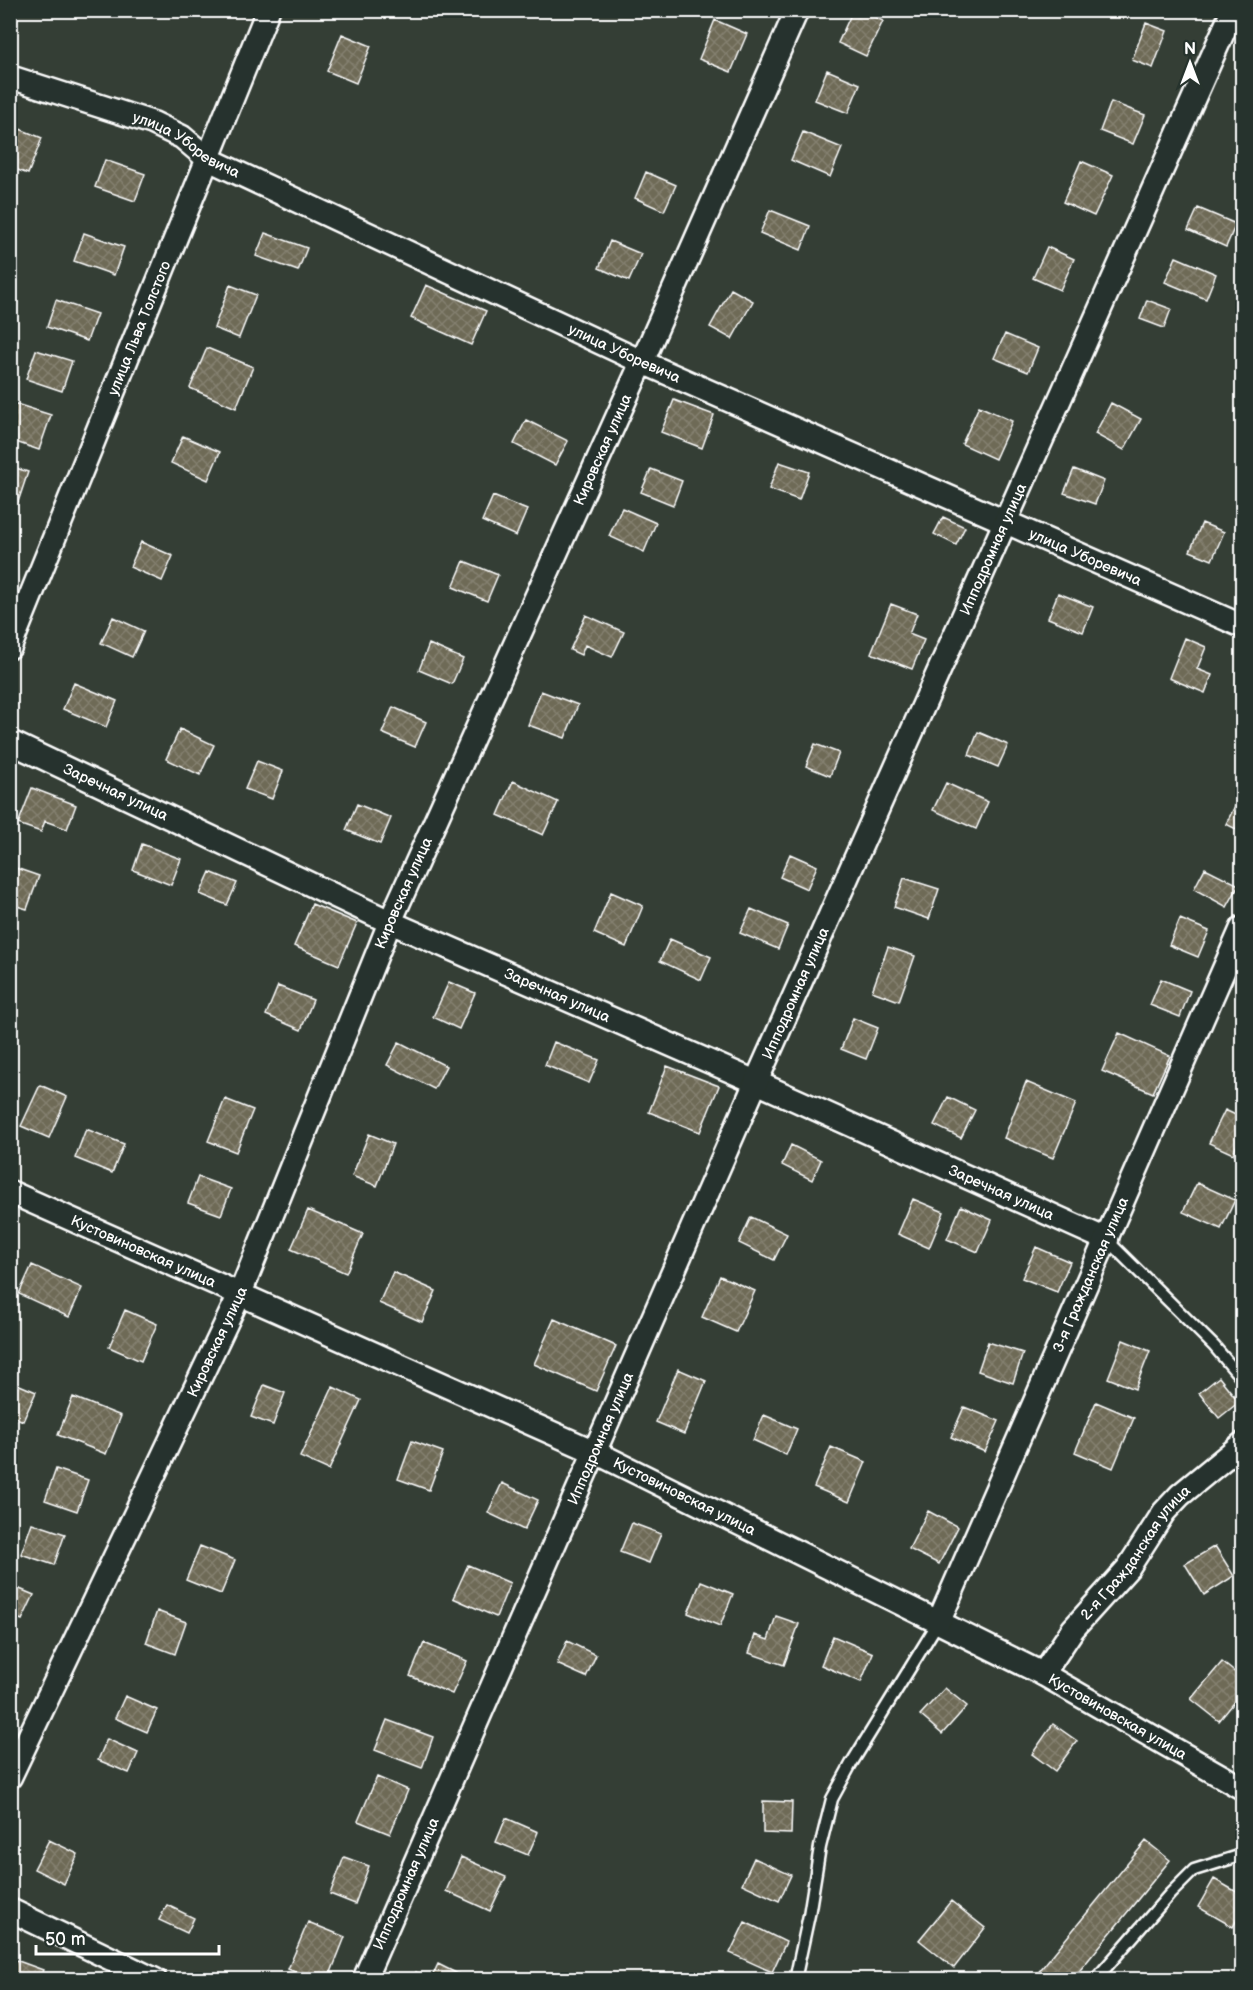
<svg xmlns="http://www.w3.org/2000/svg" width="1253" height="1990" viewBox="0 0 1253 1990" font-family="'Balsamiq Sans',sans-serif">
	<style>
		.building { fill: url(#building-cross-hatch); stroke: #fff; stroke-width: 1.5 }
		.lines { fill: none; stroke-linecap: round; stroke-linejoin: round }
		.service-casing { stroke: #fff; stroke-width: 15 }
		.minor-casing { stroke: #fff; stroke-width: 27 }
		.service { stroke: #26332d; stroke-width: 10 }
		.minor { stroke: #26332d; stroke-width: 22 }
		.labels { text-anchor: middle; stroke-width: 4.5; stroke-linejoin: round; paint-order: stroke }
		.street-label { font-size: 15px; fill: #fff; stroke: #26332d }
	</style>
	<defs>
		<pattern id="building-cross-hatch" width="8" height="8" patternUnits="userSpaceOnUse" patternTransform="scale(1.5)"><rect width="8" height="8" fill="#6e6a57"/><path d="M0 0l8 8M0 8l8-8" fill="none" stroke="#848070"/></pattern>
	</defs>
	<rect width="100%" height="100%" fill="#343e35"/>
	<filter id="ink" filterUnits="userSpaceOnUse"><feTurbulence type="fractalNoise" baseFrequency=".0167" numOctaves="2"/><feDisplacementMap in="SourceGraphic" scale="12" xChannelSelector="R" yChannelSelector="G"/><feConvolveMatrix kernelMatrix="1 2 1 2 8 2 1 2 1" color-interpolation-filters="sRGB"/></filter>
	<g filter="url(#ink)">
		<path class="building" d="M853,10H860L883,21L866,56L838,43Z
			M715,20L747,34L731,72L699,59Z
			M1146,23L1167,31L1153,68L1132,60Z
			M342,34L371,46L356,83L327,71Z
			M827,70L860,84L848,113L815,100Z
			M1111,102L1145,115L1133,144L1100,131Z
			M10,125L42,138L28,174L10,167Z
			M803,132L842,148L830,177L791,160Z
			M105,160L145,174L135,201L95,187Z
			M1081,161L1113,175L1094,216L1063,202Z
			M646,172L676,185L664,211L635,198Z
			M1198,208L1236,224L1226,247L1188,230Z
			M770,210L810,226L801,250L760,233Z
			M84,233L124,247L114,275L74,261Z
			M265,233L307,248L298,271L256,256Z
			M610,241L641,254L629,281L599,268Z
			M1047,247L1074,259L1060,290L1033,278Z
			M1176,257L1216,274L1206,299L1165,282Z
			M230,285L256,295L239,338L214,328Z
			M426,285L486,311L471,345L411,318Z
			M731,289L753,301L732,339L710,327Z
			M56,300L97,314L87,341L47,327Z
			M1147,300L1171,309L1164,328L1140,319Z
			M1005,334L1038,348L1028,372L994,358Z
			M207,348L253,367L236,408L190,388Z
			M36,350L72,361L62,391L26,379Z
			M674,400L714,415L702,448L661,432Z
			M10,402L51,415L39,450L10,440Z
			M1111,403L1141,419L1124,450L1095,434Z
			M979,406L1012,421L995,459L962,444Z
			M526,420L568,441L555,465L514,444Z
			M183,436L220,452L208,480L171,463Z
			M779,462L809,472L799,500L769,489Z
			M10,466L28,472L18,502L10,499Z
			M651,469L682,481L673,505L641,492Z
			M1074,469L1104,481L1095,504L1064,493Z
			M493,496L527,510L516,536L482,521Z
			M622,508L656,523L644,552L609,536Z
			M943,517L965,527L956,545L934,534Z
			M1202,523L1224,532L1212,560L1190,551Z
			M141,542L173,556L162,581L130,567Z
			M464,561L498,575L487,601L453,587Z
			M1058,593L1093,607L1083,632L1048,618Z
			M891,604L917,614L909,634L924,640L912,669L871,653Z
			M586,615L624,632L612,657L585,645L581,655L570,650Z
			M113,617L144,631L132,657L101,643Z
			M1185,638L1206,647L1197,669L1212,675L1205,693L1169,678Z
			M429,644L463,659L452,684L419,670Z
			M74,683L117,701L106,727L63,709Z
			M541,691L578,705L565,738L528,725Z
			M393,707L426,722L415,747L382,733Z
			M180,729L214,745L200,775L166,759Z
			M978,732L1008,745L998,767L969,755Z
			M815,744L839,753L830,776L806,766Z
			M257,761L283,771L272,799L245,789Z
			M513,781L558,802L543,835L498,815Z
			M946,783L988,802L976,829L933,810Z
			M32,788L76,805L67,829L45,821L41,832L18,824Z
			M1237,802L1242,804V832L1226,824Z
			M357,804L391,818L380,844L346,830Z
			M142,844L181,859L171,885L133,870Z
			M790,854L817,866L807,889L780,877Z
			M10,866L39,876L27,909L10,904Z
			M1205,868L1239,885L1227,907L1194,889Z
			M210,872L237,883L227,905L200,894Z
			M904,878L939,889L929,919L894,907Z
			M611,892L643,906L626,947L594,933Z
			M312,904L357,923L339,965L294,946Z
			M751,909L788,925L778,949L740,933Z
			M1180,919L1209,931L1198,957L1169,945Z
			M670,939L711,957L701,980L660,961Z
			M888,947L915,956L899,1001L872,991Z
			M1161,979L1190,991L1180,1017L1150,1005Z
			M449,982L475,993L459,1029L433,1017Z
			M278,986L313,1000L301,1030L266,1015Z
			M853,1018L878,1028L866,1059L841,1049Z
			M1119,1033L1170,1056L1153,1093L1102,1071Z
			M399,1042L446,1066L434,1089L387,1065Z
			M554,1042L599,1060L589,1083L545,1065Z
			M667,1066L719,1086L700,1132L649,1112Z
			M1026,1082L1076,1103L1053,1158L1004,1138Z
			M40,1085L67,1097L49,1138L21,1126Z
			M948,1097L975,1110L961,1138L934,1125Z
			M225,1099L253,1110L236,1152L208,1141Z
			M1225,1110L1242,1118V1133L1233,1154L1209,1143Z
			M86,1129L124,1144L112,1173L75,1158Z
			M369,1134L393,1144L377,1186L352,1176Z
			M791,1145L821,1160L812,1180L782,1165Z
			M198,1177L231,1189L221,1215L188,1203Z
			M1197,1183L1235,1200L1221,1229L1183,1212Z
			M913,1199L944,1212L929,1248L898,1234Z
			M961,1206L992,1220L978,1252L947,1239Z
			M308,1210L363,1234L346,1273L291,1249Z
			M751,1217L787,1234L774,1260L739,1243Z
			M1036,1247L1070,1262L1057,1292L1022,1278Z
			M32,1265L82,1288L69,1317L19,1294Z
			M393,1272L436,1291L422,1322L379,1303Z
			M720,1276L755,1291L736,1332L702,1317Z
			M125,1310L157,1324L141,1361L109,1347Z
			M554,1319L616,1346L596,1391L534,1364Z
			M1123,1340L1150,1351L1135,1389L1108,1378Z
			M988,1342L1023,1353L1013,1383L978,1371Z
			M678,1369L706,1381L684,1434L656,1422Z
			M1219,1377L1239,1402L1219,1418L1199,1393Z
			M10,1381L36,1392L23,1421L10,1415Z
			M264,1385L285,1393L273,1425L251,1417Z
			M333,1387L361,1400L329,1470L300,1457Z
			M73,1397L121,1416L106,1454L58,1435Z
			M1096,1402L1134,1418L1113,1468L1075,1452Z
			M964,1407L999,1421L985,1452L951,1437Z
			M764,1415L797,1429L786,1455L753,1440Z
			M412,1441L443,1452L429,1490L398,1479Z
			M831,1447L866,1462L849,1502L814,1487Z
			M56,1469L88,1480L77,1511L45,1500Z
			M502,1483L538,1500L524,1530L488,1513Z
			M928,1511L958,1527L939,1564L909,1549Z
			M32,1523L65,1534L54,1565L21,1554Z
			M632,1523L661,1534L649,1563L620,1552Z
			M200,1546L235,1560L221,1594L186,1580Z
			M1215,1546L1234,1576L1204,1595L1185,1564Z
			M468,1565L510,1583L496,1617L453,1598Z
			M701,1581L733,1594L720,1626L688,1613Z
			M10,1585L34,1595L22,1620L10,1615Z
			M157,1611L186,1622L175,1654L146,1643Z
			M776,1616L799,1624L784,1665L749,1653L755,1635L768,1640Z
			M833,1636L873,1653L861,1682L821,1665Z
			M567,1641L596,1655L586,1677L557,1664Z
			M424,1643L467,1661L452,1694L410,1676Z
			M1222,1662L1242,1678V1693L1219,1721L1191,1699Z
			M945,1688L967,1706L942,1734L920,1715Z
			M125,1696L157,1710L147,1732L115,1718Z
			M387,1720L433,1737L422,1768L375,1750Z
			M1053,1724L1077,1741L1055,1771L1032,1754Z
			M107,1739L138,1753L129,1773L98,1760Z
			M377,1777L408,1790L390,1834L358,1821Z
			M763,1801L792,1802L791,1834L763,1833Z
			M506,1818L538,1832L528,1855L496,1842Z
			M49,1840L78,1854L64,1884L34,1869Z
			M1146,1841L1170,1860L1072,1980H1032Z
			M344,1857L369,1866L355,1904L330,1894Z
			M461,1857L506,1877L490,1911L446,1891Z
			M754,1858L791,1875L779,1901L742,1884Z
			M1214,1879L1242,1895V1910L1233,1927L1198,1907Z
			M951,1901L985,1928L954,1968L919,1940Z
			M167,1905L194,1918L187,1933L159,1920Z
			M308,1922L345,1937L328,1980H314L288,1969Z
			M745,1922L786,1942L772,1972L730,1953Z
			M10,1958L43,1970L39,1980H10Z
			M438,1964L470,1980H413L416,1972L431,1979Z"/>
		<g class="lines">
			<g class="service-casing">
				<path id="service" d="M1107,1240L1214,1346L1242,1379
					M795,1980L809,1915L820,1847L832,1799L851,1764L939,1621
					M1095,1980L1170,1894L1194,1870L1242,1855"/>
			</g>
			<g class="minor-casing">
				<g id="minor">
					<path id="s1" d="M10,77L153,123L182,137L208,159L642,362L1242,626"/>
					<path id="s2" d="M10,647L268,10"/>
					<path id="s3" d="M10,742L390,922L756,1082L1107,1240"/>
					<path id="s4" d="M10,1192L595,1452L1043,1674L1242,1788"/>
					<path id="s5" d="M939,1621L1242,928"/>
					<path id="s6" d="M1043,1674L1073,1629L1128,1568L1164,1512L1180,1495L1242,1444"/>
					<path id="s7" d="M10,1777L240,1294L390,922L642,362L797,10"/>
					<path d="M10,1910L155,1980"/>
					<path id="s8" d="M364,1980L756,1082L1233,10"/>
				</g>
			</g>
			<use href="#service" class="service"/>
			<use href="#minor" class="minor"/>
		</g>
	</g>
	<g class="labels">
		<g class="street-label">
			<text dy="5" stroke="none"><textPath href="#s1" startOffset="190">улица Уборевича</textPath></text>
			<text dy="5" stroke="none"><textPath href="#s2" startOffset="344">улица Льва Толстого</textPath></text>
			<text dy="5" stroke="none"><textPath href="#s1" startOffset="676">улица Уборевича</textPath></text>
			<text dy="5" stroke="none"><textPath href="#s7" startOffset="1454">Кировская улица</textPath></text>
			<text dy="5" stroke="none"><textPath href="#s8" startOffset="1563">Ипподромная улица</textPath></text>
			<text dy="5" stroke="none"><textPath href="#s1" startOffset="1180">улица Уборевича</textPath></text>
			<text dy="5" stroke="none"><textPath href="#s3" startOffset="117">Заречная улица</textPath></text>
			<text dy="5" stroke="none"><textPath href="#s7" startOffset="968">Кировская улица</textPath></text>
			<text dy="5" stroke="none"><textPath href="#s8" startOffset="1077">Ипподромная улица</textPath></text>
			<text dy="5" stroke="none"><textPath href="#s3" startOffset="603">Заречная улица</textPath></text>
			<text dy="5" stroke="none"><textPath href="#s3" startOffset="1089">Заречная улица</textPath></text>
			<text dy="5" stroke="none"><textPath href="#s4" startOffset="146">Кустовиновская улица</textPath></text>
			<text dy="5" stroke="none"><textPath href="#s5" startOffset="378">3-я Гражданская улица</textPath></text>
			<text dy="5" stroke="none"><textPath href="#s7" startOffset="482">Кировская улица</textPath></text>
			<text dy="5" stroke="none"><textPath href="#s8" startOffset="591">Ипподромная улица</textPath></text>
			<text dy="5" stroke="none"><textPath href="#s4" startOffset="740">Кустовиновская улица</textPath></text>
			<text dy="5" stroke="none"><textPath href="#s6" startOffset="153">2-я Гражданская улица</textPath></text>
			<text dy="5" stroke="none"><textPath href="#s4" startOffset="1226">Кустовиновская улица</textPath></text>
			<text dy="5" stroke="none"><textPath href="#s8" startOffset="105">Ипподромная улица</textPath></text>
		</g>
	</g>
	<rect width="1253" height="1990" fill="none" stroke="#26332d" stroke-width="36"/>
	<rect x="18" y="18" width="1217" height="1954" fill="none" stroke="#fff" stroke-width="2" filter="url(#ink)"/>
	<g transform="translate(1190 63)" stroke="#26332d" stroke-width="4.5" paint-order="stroke">
	<path d="M0-4.5L10 22L0 15L-10 22Z" fill="#ffffff"/>
	<text y="-9" font-size="16" font-weight="bold" text-anchor="middle" fill="#ffffff">N</text>
	</g>
	<path d="M36 1945v9h183v-9" fill="none" stroke="#ffffff" stroke-width="3"/>
	<text x="45" y="1945" font-size="18" fill="#ffffff" stroke="#26332d" stroke-width="4.5" paint-order="stroke">50 m</text>
</svg>
